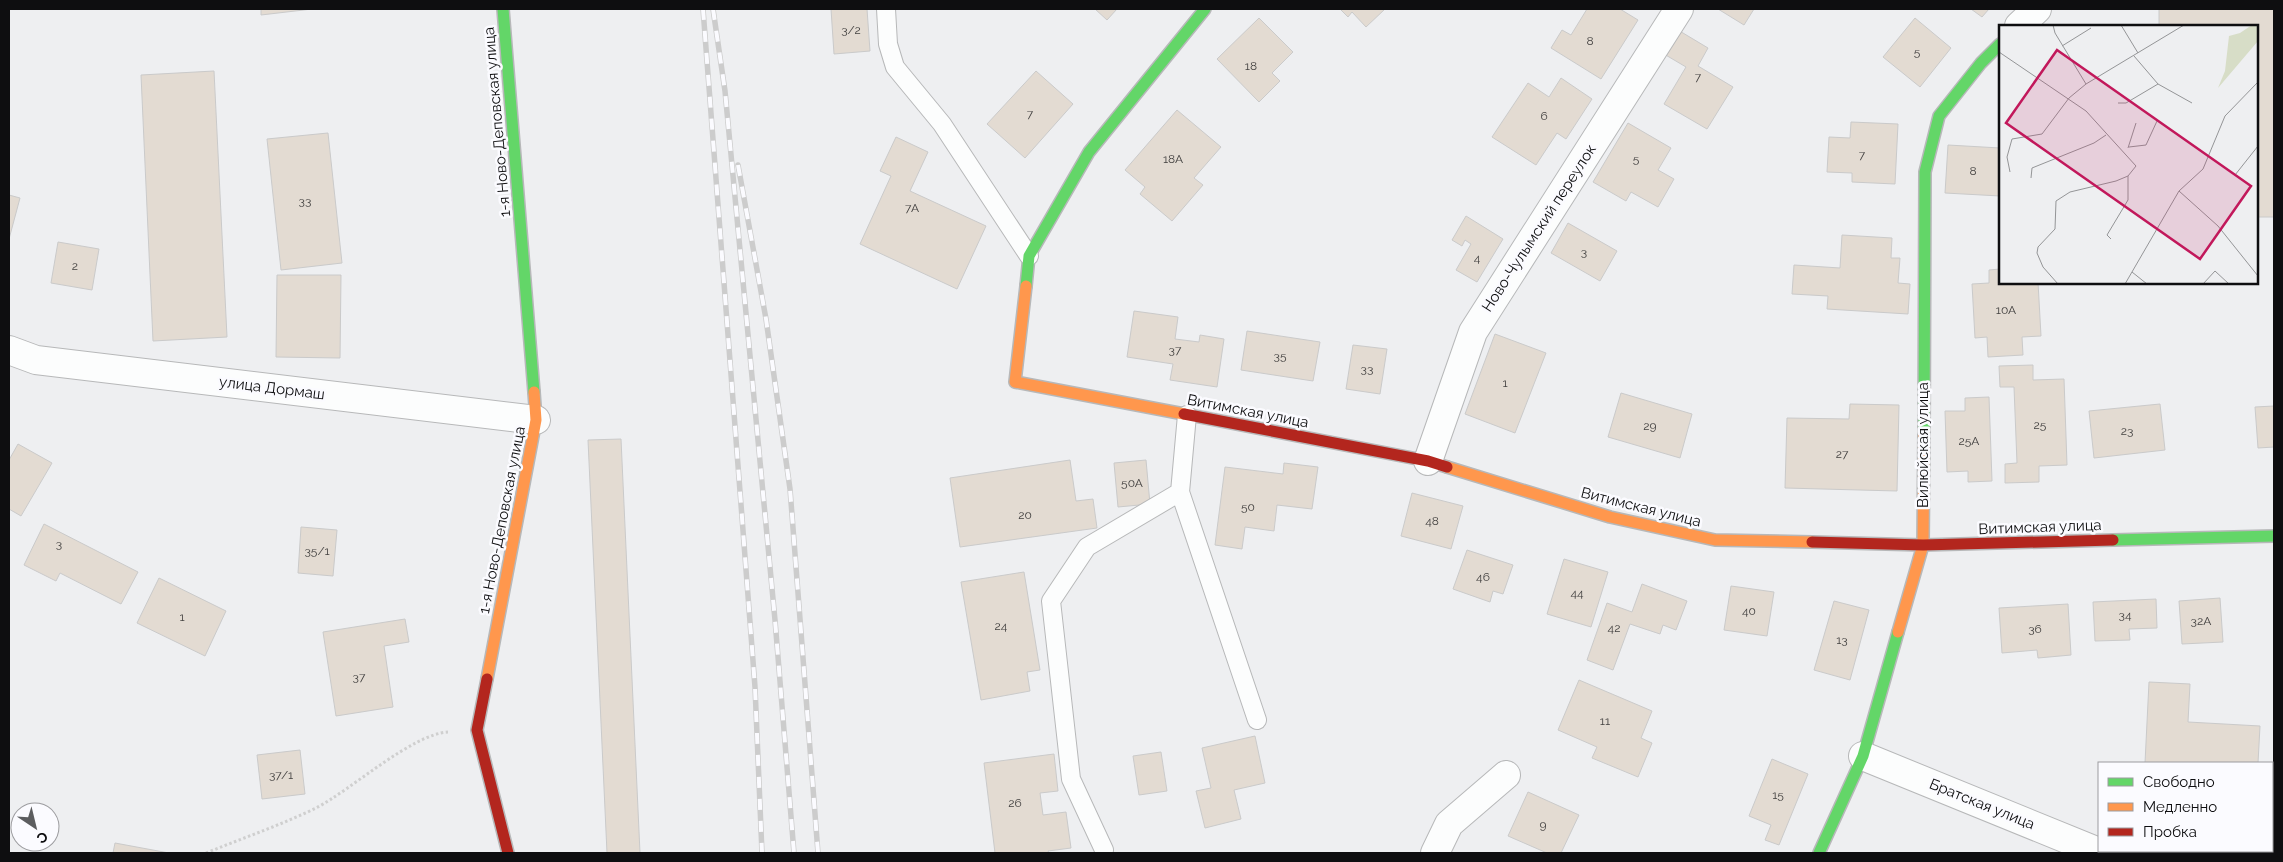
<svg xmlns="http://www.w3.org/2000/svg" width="2283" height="862" viewBox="0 0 2283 862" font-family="Raleway,sans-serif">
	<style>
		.building { fill: #e3dbd2; stroke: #cacaca }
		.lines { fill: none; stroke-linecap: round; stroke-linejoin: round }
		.lane-casing { stroke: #b7b8b9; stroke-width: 20 }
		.street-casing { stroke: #b7b8b9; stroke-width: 30 }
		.fast-casing { stroke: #b7b8b9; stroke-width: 14 }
		.slow-casing { stroke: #b7b8b9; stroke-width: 14 }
		.jam-casing { stroke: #b7b8b9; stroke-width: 14 }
		.path { stroke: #cfcfcf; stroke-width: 3; stroke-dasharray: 2.5 2.5; stroke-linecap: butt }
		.lane { stroke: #fcfdfd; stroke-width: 18 }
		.street { stroke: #fcfdfd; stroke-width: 28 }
		.fast { stroke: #63d668; stroke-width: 11 }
		.slow { stroke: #ff974d; stroke-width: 11 }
		.jam { stroke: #b3261e; stroke-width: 11 }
		.rail-casing { stroke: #ccc; stroke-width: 5.5 }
		.rail { stroke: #fbfbff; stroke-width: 4; stroke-dasharray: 11; stroke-linecap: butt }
		.labels { text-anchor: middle; stroke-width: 5; stroke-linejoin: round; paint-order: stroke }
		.number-label { font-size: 12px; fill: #434140 }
		.street-label { font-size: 15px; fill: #0e0e10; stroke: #fbfbff }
		.inset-road { fill: none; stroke: #949597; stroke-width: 1 }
		.view { fill: #c2185b; fill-opacity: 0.15; stroke: #c2185b; stroke-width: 2.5 }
		.inset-edge { fill: none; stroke: #0e0e10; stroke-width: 2.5 }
	</style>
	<rect width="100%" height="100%" fill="#eeeff1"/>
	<path class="building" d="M261,9H312L261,15Z
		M831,9H867L870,51L834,54Z
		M1095,9H1117L1107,20Z
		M1340,9H1385L1366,27L1352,12L1348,17Z
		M1587,9H1620L1638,20L1601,79L1551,48L1562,30L1571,35Z
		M1718,9H1754L1744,25Z
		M1971,9H1989L1982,17Z
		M2159,9H2274V217H2257V26H2159Z
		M1259,18L1293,52L1272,73L1280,81L1259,102L1217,59Z
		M1915,18L1951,48L1920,87L1883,57Z
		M1678,30L1708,48L1698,66L1733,87L1707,129L1664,104L1686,67L1664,54Z
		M214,71L227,337L153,341L141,75Z
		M1036,71L1073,104L1025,158L987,124Z
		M1561,78L1592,99L1566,139L1557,133L1536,165L1492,137L1528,83L1549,97Z
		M1177,110L1221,147L1194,178L1203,185L1172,221L1140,194L1145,187L1125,170Z
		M1851,122L1898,124L1895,184L1852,182V173L1827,172L1829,137L1850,138Z
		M1628,123L1671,148L1658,170L1674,179L1658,207L1631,192L1626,201L1593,182Z
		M328,133L342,263L281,270L267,139Z
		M896,137L928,152L910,191L986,226L957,289L860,244L891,176L880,171Z
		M1948,145L2000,148V196L1945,193Z
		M9,195L20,198L9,239Z
		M1466,216L1503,239L1477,282L1456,270L1471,244L1465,240L1462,246L1452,240Z
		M1568,223L1617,251L1600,281L1551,253Z
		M1842,235L1892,238L1891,258H1900L1898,283L1910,284L1908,314L1827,309L1828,296L1792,294L1794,265L1840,268Z
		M58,242L99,249L92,290L51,283Z
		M2000,269V282H2038L2041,336L2022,337L2023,355L1988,357L1987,337L1975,338L1972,284L1989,283V270Z
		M277,275H341L340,358L276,357Z
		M1134,311L1178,317L1175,339L1199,342L1200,335L1224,339L1217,387L1170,380L1173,364L1127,357Z
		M1247,331L1320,342L1313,381L1241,370Z
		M1495,334L1546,353L1515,433L1465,414Z
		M1353,345L1387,349L1380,394L1346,389Z
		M2033,365V380L2064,379L2067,465L2039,466V482L2005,483V464L2017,463L2014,387H2000L1999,366Z
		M1621,393L1692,414L1680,458L1608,437Z
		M1989,397L1992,481L1968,482V471L1947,472L1945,411H1965V398Z
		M1850,404L1899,405L1897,491L1785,488L1787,418L1849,419Z
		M2160,404L2165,450L2094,458L2089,411Z
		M2274,406V447L2258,448L2255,407Z
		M621,439L640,853H607L588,440Z
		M18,444L52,463L21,516L9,509V460Z
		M1070,460L1076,501L1093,499L1097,528L960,547L950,478Z
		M1146,460L1150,504L1118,507L1114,463Z
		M1284,463L1318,467L1312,509L1277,505L1274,531L1245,527L1242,549L1215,545L1225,467L1283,474Z
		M1412,493L1463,506L1451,549L1401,536Z
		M44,524L138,572L121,604L60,573L56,581L24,565Z
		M301,527L337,530L333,576L298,573Z
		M1467,550L1513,565L1503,594L1493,591L1490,602L1453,589Z
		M1564,559L1608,572L1591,627L1547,614Z
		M1024,572L1040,670L1027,672L1030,691L981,700L961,582Z
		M159,578L226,611L205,656L137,623Z
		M1642,584L1687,601L1676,630L1663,625L1660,634L1630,624L1613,670L1587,660L1607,603L1632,612Z
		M1731,586L1774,592L1767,636L1724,630Z
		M2220,598L2223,642L2182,644L2179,601Z
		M2156,599L2157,628L2129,629L2130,640L2095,641L2093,602Z
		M1834,601L1869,610L1850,680L1814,670Z
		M2068,604L2071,655L2038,658L2037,650L2002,653L1999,608Z
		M405,619L409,642L384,646L393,707L336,716L323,632Z
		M1579,680L1652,711L1641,738L1652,743L1638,777L1592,758L1597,747L1558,730Z
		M2149,682L2190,684L2188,722L2260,726L2258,763H2145Z
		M1255,736L1265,783L1234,790L1241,819L1205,828L1196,791L1211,788L1202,748Z
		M300,750L305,794L262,799L257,755Z
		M1161,752L1167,791L1139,795L1133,756Z
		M1054,754L1058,791L1040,793L1043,815L1066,812L1071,848L1048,851L1049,853H995L984,763Z
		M1772,759L1808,774L1779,845L1765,840L1771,825L1749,816Z
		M1528,792L1579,815L1561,853H1547L1508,836Z
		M115,843L169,853H113Z"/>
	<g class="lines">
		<g class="lane-casing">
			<path id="lane" d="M886,9L888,44L895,67L942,124L1029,256
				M1187,415L1180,492L1257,720
				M1104,850L1071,779L1051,601L1087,547L1180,492"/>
		</g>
		<g class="street-casing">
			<path id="street" d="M2019,26L2037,9
				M9,350L36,360L536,420
				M1428,461L1473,332L1679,9
				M1863,756L2101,853
				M1435,853L1449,824L1506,775"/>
		</g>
		<g class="fast-casing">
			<path id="fast" d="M503,9L534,392
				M1026,286L1029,256L1089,152L1205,9
				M1924,433L1925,172L1939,116L1981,63L2000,44
				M2113,540L2274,536
				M1819,853L1863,756L1898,632"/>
		</g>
		<g class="slow-casing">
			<path id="slow" d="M1026,286L1015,382L1184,414
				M1447,467L1610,517L1715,540L1812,542
				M1898,632L1923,545L1924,433
				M487,679L536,420L534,392"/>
		</g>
		<g class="jam-casing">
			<path id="jam" d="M1184,414L1428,461L1447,467
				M1812,542L1923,545L2113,540
				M487,679L477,730L508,853"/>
		</g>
		<path class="path" d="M206,853C243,838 281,825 316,808C351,790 412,734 448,732"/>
		<use href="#lane" class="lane"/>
		<use href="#street" class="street"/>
		<use href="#fast" class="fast"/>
		<use href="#slow" class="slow"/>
		<use href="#jam" class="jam"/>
		<g class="rail-casing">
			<path id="rail" d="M703,9L755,687L762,853
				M713,9L725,91L775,620L794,853
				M738,165L766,319L790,489L818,853"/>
		</g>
		<use href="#rail" class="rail"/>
	</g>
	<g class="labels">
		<g class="number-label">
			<text x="851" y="34">3/2</text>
			<text x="1590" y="45">8</text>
			<text x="1917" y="56">5</text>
			<text x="1251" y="70">18</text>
			<text x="1698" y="81">7</text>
			<text x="1030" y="118">7</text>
			<text x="1544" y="120">6</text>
			<text x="1862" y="159">7</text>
			<text x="1173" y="163">18А</text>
			<text x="1636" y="163">5</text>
			<text x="1973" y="175">8</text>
			<text x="305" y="205">33</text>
			<text x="912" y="212">7А</text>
			<text x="1584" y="256">3</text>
			<text x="1477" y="262">4</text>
			<text x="75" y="270">2</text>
			<text x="2006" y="314">10А</text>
			<text x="1175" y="354">37</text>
			<text x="1280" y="360">35</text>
			<text x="1367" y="373">33</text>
			<text x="1505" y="387">1</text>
			<text x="2040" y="429">25</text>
			<text x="1650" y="430">29</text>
			<text x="2127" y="435">23</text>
			<text x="1969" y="445">25А</text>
			<text x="1842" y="458">27</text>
			<text x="1132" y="487">50А</text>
			<text x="1248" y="511">50</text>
			<text x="1025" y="519">20</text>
			<text x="1432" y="525">48</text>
			<text x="59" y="548">3</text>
			<text x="317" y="555">35/1</text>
			<text x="1483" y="581">46</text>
			<text x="1577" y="597">44</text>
			<text x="1749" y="615">40</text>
			<text x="2125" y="619">34</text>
			<text x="182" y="621">1</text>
			<text x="2201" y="625">32А</text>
			<text x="1001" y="630">24</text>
			<text x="1614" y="632">42</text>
			<text x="2035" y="633">36</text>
			<text x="1842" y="644">13</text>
			<text x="359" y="681">37</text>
			<text x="1605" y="725">11</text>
			<text x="281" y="779">37/1</text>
			<text x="1778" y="799">15</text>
			<text x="1015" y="807">26</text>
			<text x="1543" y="829">9</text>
		</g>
		<g class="street-label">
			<text transform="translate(497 122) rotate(-95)" y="5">1-я Ново-Деповская улица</text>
			<text transform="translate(1539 228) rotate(-57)" y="5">Ново-Чулымский переулок</text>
			<text transform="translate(272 388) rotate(7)" y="5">улица Дормаш</text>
			<text transform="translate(1248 411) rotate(11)" y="5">Витимская улица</text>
			<text transform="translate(1923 445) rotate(-90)" y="5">Вилюйская улица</text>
			<text transform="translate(1641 507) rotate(14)" y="5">Витимская улица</text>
			<text transform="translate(502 520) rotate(-79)" y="5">1-я Ново-Деповская улица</text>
			<text transform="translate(2040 527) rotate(-2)" y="5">Витимская улица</text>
			<text transform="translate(1982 804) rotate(22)" y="5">Братская улица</text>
		</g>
	</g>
	<g transform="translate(1999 25)">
		<rect width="259" height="259" fill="#eeeff1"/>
		<path d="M253,0H259V16L219,63L226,46L230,11L241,8Z" fill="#d7ddc7"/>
		<path class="inset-road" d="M54,0L56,8L87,59M122,0L139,28M63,21L92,3M0,27L87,86L137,141L129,151L117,156L71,167L57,176L56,204L39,222L38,228L44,242L59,259M135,31L159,59L193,78M119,78H127L159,59M130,122L147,120L158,96M129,123L137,98M11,147L8,132L13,114L43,109L70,73L87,59L185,0M236,150L259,121M32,153L33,143L95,118L107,110M180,166L219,201L259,251M112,214L108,210L129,175V151M133,247L148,259M126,259L180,166L204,144L226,91L259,57M204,259L216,246L230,259"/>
		<path class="view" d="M58,25L252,161L201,234L7,98Z"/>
		<rect width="259" height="259" class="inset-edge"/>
	</g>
	<rect width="2283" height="862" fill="none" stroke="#0e0e10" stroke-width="20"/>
	<rect x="2098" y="762" width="175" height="90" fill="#fbfbff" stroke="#9c9c9f"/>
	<rect x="2108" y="778" width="25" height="8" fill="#63d668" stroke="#9c9c9f"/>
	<text x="2143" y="787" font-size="15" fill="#0e0e10">Свободно</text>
	<rect x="2108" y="803" width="25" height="8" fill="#ff974d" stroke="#9c9c9f"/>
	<text x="2143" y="812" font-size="15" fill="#0e0e10">Медленно</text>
	<rect x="2108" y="828" width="25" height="8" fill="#b3261e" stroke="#9c9c9f"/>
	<text x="2143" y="837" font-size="15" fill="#0e0e10">Пробка</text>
	<g transform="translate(35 827) rotate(145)"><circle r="24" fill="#fbfbff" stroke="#9c9c9f"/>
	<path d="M0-4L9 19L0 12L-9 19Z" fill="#5c5d5f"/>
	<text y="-8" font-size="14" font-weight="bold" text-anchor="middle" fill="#0e0e10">С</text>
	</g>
</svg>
